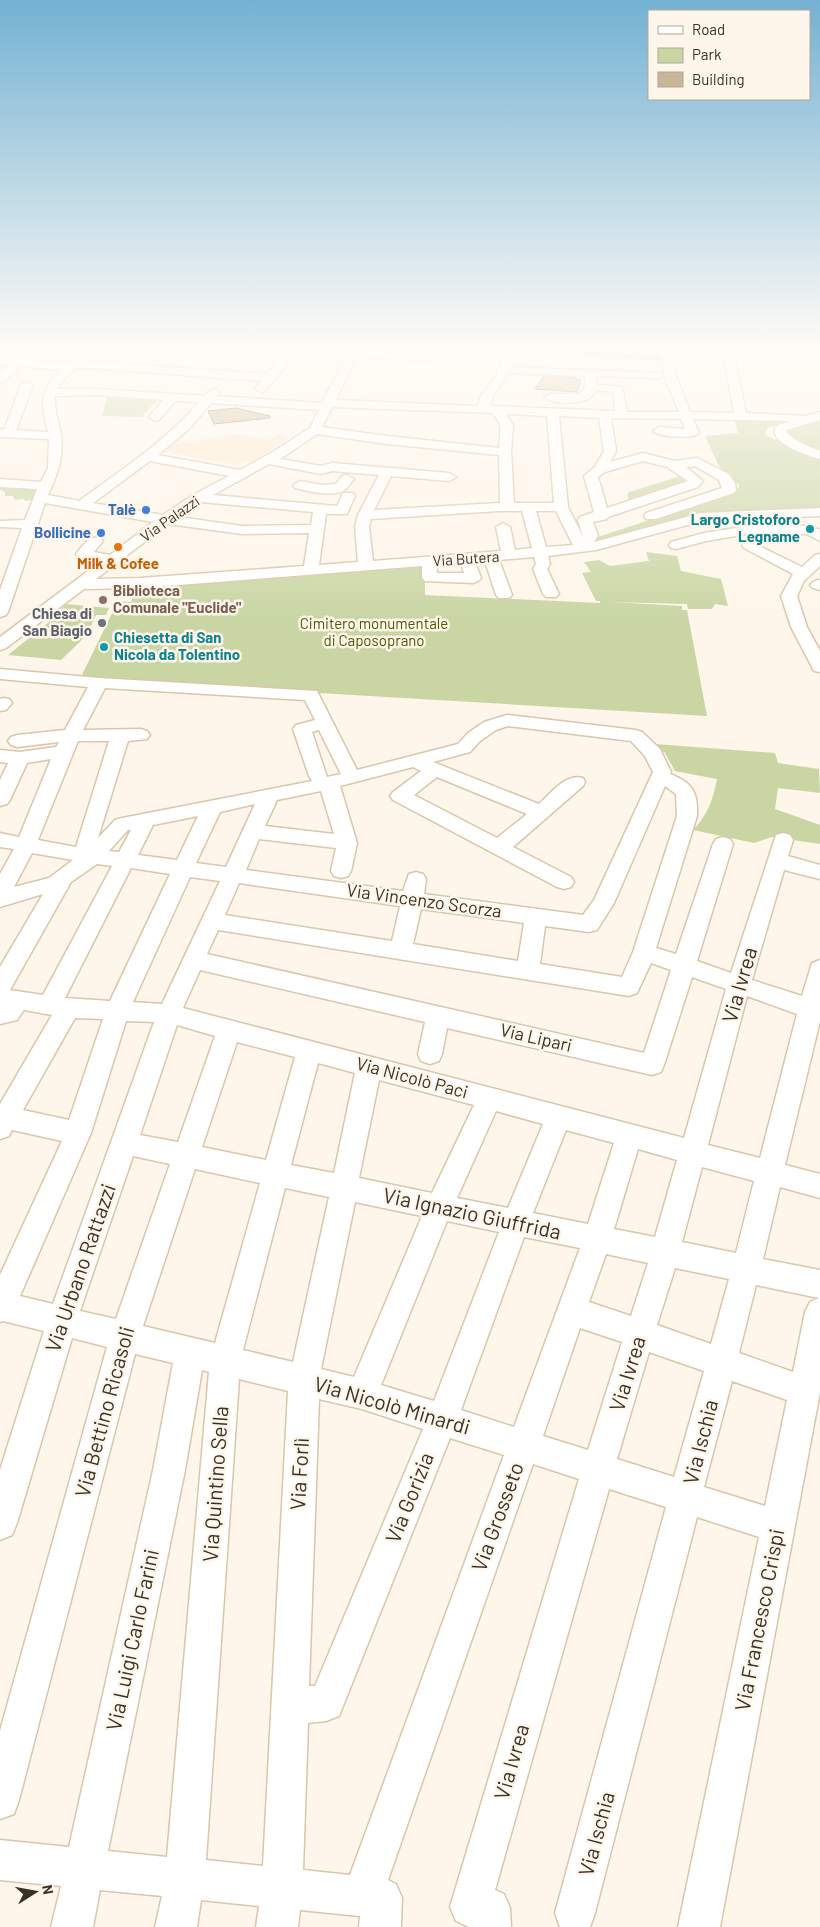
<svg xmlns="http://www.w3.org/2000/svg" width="820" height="1927" viewBox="0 0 820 1927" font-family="Barlow,sans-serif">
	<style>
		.built { fill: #fce8cb }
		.green { fill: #c9d6a4 }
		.building { fill: #c9b699; stroke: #867559 }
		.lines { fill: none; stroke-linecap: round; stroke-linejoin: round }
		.minor-casing { stroke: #dac6a9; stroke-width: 3 }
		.minor { fill: #fff; fill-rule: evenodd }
		.shop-dot { fill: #3f7fe0; stroke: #fef6ea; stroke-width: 2 }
		.culture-dot { fill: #0f9aa8; stroke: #fef6ea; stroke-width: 2 }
		.food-dot { fill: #e8710a; stroke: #fef6ea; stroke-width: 2 }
		.education-dot { fill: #8d6e63; stroke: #fef6ea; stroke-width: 2 }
		.worship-dot { fill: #6b7280; stroke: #fef6ea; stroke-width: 2 }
		.labels { text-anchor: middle; stroke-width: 5; stroke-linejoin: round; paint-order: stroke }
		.far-shop-label { font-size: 15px; font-weight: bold; fill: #366cbe; stroke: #fef6ea; text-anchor: end }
		.far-street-label { font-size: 15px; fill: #393125; stroke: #fef6ea }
		.far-culture-label { font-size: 15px; font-weight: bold; fill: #0d838f; stroke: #fef6ea; text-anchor: end }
		.far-food-label { font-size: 15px; font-weight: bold; fill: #c56008; stroke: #fef6ea }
		.far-education-label { font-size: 15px; font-weight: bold; fill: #785e54; stroke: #fef6ea; text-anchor: start }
		.far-worship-label { font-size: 15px; font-weight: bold; fill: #5b616d; stroke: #fef6ea; text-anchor: end }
		.far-park-label { font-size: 15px; fill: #4b5a00; stroke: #fef6ea }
		.street-label { font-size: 18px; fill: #393125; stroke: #fef6ea }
		.near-street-label { font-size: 21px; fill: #393125; stroke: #fef6ea }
	</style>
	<rect width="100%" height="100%" fill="#fef6ea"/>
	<path class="built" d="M239,434L269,440L277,434L289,437L254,462L246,461L237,465L157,451L161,446Z"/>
	<path class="green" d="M584,349L659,355L660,361L584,356Z
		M107,396L113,398L157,400L142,417L102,416Z
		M734,419L789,420L768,428L765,433L767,436L820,459V509L754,510L692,515L602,542L596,540L595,538L737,491L739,485L719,466L705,436L738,433Z
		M820,420V451L787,434L789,429Z
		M678,477H687L692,480L631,501L627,496L629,492Z
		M0,485L40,488L34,500L25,501L24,499L15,500L13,496H5V492L0,490Z
		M646,552L677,556L681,571L721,579L728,606L715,604L712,609H688L687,604L610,602L682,606V610H687L707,716L80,679L118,601L131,602L133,595L144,596L148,588L425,566V595L600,603V601H596L582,573L591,572L584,562L599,560L610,566L649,561Z
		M66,604L109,608L106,615H96L87,635L61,660L8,655L49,622Z
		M655,744L775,753L778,763L819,769L820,793L778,788L775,809L820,825V844L772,837L754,843L693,830C708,815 713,799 717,779L675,771L665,753Z"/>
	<path class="building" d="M544,376L570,377L581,380L577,392L535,389Z
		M236,408L270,416V418L214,424L208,411Z"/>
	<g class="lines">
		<g class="minor-casing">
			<path id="minor" d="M32,349H44L29,361L67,364L85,349H96L84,361L267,374L288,349L349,351L350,349H360L359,351L447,356L449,349H459L456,359L451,362L356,357L336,400L478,406L481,396L495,378L507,349H517L510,367L661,373L663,375L661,377L657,378L596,376L597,385L622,387L627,412H679L665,379L660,349H670L677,379L690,412L734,413L723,352L728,349L776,351L781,354L780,356L734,355L746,413L807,416L820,412V420L787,430V433L799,442L820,451V459C811,457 766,442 776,427C778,424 786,423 790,421L693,419L699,433C694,439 658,437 653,431L659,427L685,429L681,419L611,418L616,451L610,462L643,453L674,461L697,458L729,474L735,483L736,490L734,493L656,519H646L644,516L646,513L722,488L719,480L695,466L686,467L703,481L698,487L608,517L607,519L593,522L598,536L594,542L701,513L820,508V516L702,521L596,550L548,556L550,564L547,569L559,594L556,597H546L543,594L533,569L536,564L534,557L499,560L512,595L509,598H499L496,595L485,561L475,562L481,578L478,581L473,583L425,581L422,578V566L140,588L84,589L6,648L0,650V637L100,562L78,557L76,554C82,546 90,535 101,538L103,541L94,552L110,555L153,522L45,503L8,612L6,615L0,617V590L22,528L0,527V521L25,520L37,489L0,487V479L41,482L48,468L49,439L0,437V429L4,430L21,385L27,382L33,385L16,430L48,432C41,406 39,390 61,370L21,366L4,382L0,383V374L9,365L0,364V358L17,359ZM295,354L346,357L322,403L216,396L220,392L214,389L210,390L205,396L97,389H57L65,378L77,367L262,381L255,389L261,392L265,391ZM508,373L585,376V388L579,394H550L544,397C552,405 577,404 588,399C592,397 593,394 596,390L613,392L615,411L490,406L493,396ZM97,395L163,400L149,417L155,421L159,420L175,401L199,402C165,442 121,470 79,501L48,495C57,476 64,457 61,435C59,421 54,411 55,396ZM211,403L319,410L310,428L271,453L240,470L158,455L190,428ZM332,407L492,413C504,425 500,432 499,448L387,436L322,427ZM506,414L547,416L554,503H514L511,452L513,425ZM559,416L599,418L604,451L595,467L584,476L594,512L580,517L578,520L583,537L568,507ZM317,434L387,444L499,455L500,503L374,510L391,476L449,481L456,477L449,473L332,463L321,466L280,459ZM150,461L229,476L193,495L163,515L93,503ZM643,461L667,467L688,481L607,508L598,477L605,472ZM269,464L321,474L332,471L379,475L358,515L355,527L358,562L319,565L326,514H347L355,496L353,493H343L337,506L213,495ZM201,502L313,512L311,525L242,526L179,517ZM499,511H522L532,548L515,550L510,527L503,523L496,527L501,551L373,561L369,527L371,519ZM536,511H556L573,545L546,547ZM168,524L242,534L309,533L304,566L140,578L96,579ZM461,563L464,573H437V565Z
				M621,349H631L632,353L631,355H623Z
				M347,475L354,479C351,483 347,489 343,491C332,497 307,491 295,488L293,485L300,481L322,485L336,484L342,476Z
				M748,526H810L820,530V541L807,534H748L706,541L676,549L671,548L669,545L671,542L704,533Z
				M749,541L802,567L815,555L820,554V566L804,581L797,596L807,627L820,651V672L814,671L812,667L791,627L781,596L793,574L744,548L742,545L744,542Z
				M818,580H820V590L813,588L810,585L813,582Z
				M0,669L99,678L317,691L357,770L458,744L468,733L484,722L507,715L636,730L642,732L660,749L671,772L670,774C693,783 698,792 697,816L656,948L676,954L713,844L716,839L723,837L730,839L733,844L697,961L731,973L776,835L783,833L790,835L793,840L788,856L820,865V879L784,870L752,980L802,996L812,963L820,960V1021L785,1165L820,1174V1198L780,1187L763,1259L820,1270V1392L720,1927H678L759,1537L697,1517L595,1913L590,1927H560L555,1913L666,1507L609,1489L495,1890L504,1894L510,1908L511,1927H469L456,1921L450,1907L579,1479L533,1464L388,1880L396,1884L402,1898L401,1927H359L360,1916L300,1910L298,1927H256L259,1906L201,1900L197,1927H155L162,1896L100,1890L93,1927H51L61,1886L0,1880V1840L69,1847L153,1470L173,1363L135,1354L19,1800L14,1814L0,1819V1731L107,1347L72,1338L17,1523L12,1535L0,1540V1470L44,1331L3,1321L0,1322V1275L62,1141L12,1130L9,1136L0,1139V1104L52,1015L24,1010L17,1020L0,1024V967L43,894L0,907V874L14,849L0,847V833L19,837L51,759L27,763L10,800L7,804L0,806V780L8,763L0,762V750L20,752L56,747L59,742L17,747L11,745L8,741L11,737L17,735L65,730L88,687L0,679ZM105,688L305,700L315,720L296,725L293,729L309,776L312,781L122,818L115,820L98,838L128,741L147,739L150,735L147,731L141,729L83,730ZM508,726L631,741L645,756L653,772L594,900L583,915L424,894L426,879L423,874L416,872L409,874L403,891L246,870L259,839L336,848L331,871L334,876L341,878L348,876L351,871L357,843L340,786L413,767L421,771L393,792L390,796L393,800L557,887L564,889L571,887L574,882L571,877L513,847L583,786L585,782L583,778C566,773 551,793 539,804L433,762L470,752L480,741L496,730ZM319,730L341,774L327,777L312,732ZM78,741H109L76,847L38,840ZM437,777L527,814L497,838L414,795ZM665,786L676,794L677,816L633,952L622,977L540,964L545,926L589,932L597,930L614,903ZM321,791L334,834L265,826L277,800ZM255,804L226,867L196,863L220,812ZM198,816L177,860L138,855L153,825ZM128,830H131L119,852L109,851ZM32,853L73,860L49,878L14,887ZM97,864L112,866L43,995L10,990L71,882ZM131,868L170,874L110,1001L65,998ZM190,877L220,881L162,1004L133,1002ZM239,883L400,906L392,941L225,915ZM421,909L524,923L518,961L413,944ZM218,930L629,996L637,993L651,963L671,970L644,1053L207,954ZM200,970L425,1022L418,1054L421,1061L430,1064L439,1061L442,1054L447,1028L652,1075L661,1072L664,1065L692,977L726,989L684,1138L183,1008ZM747,996L797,1014L760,1158L708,1145ZM75,1018L103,1019L69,1120L23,1110ZM126,1021L154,1022L53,1304L20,1296L91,1133ZM177,1025L215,1036L178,1142L140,1135ZM237,1042L295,1057L266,1160L202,1147ZM318,1063L355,1073L334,1173L291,1165ZM379,1080L474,1105L432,1193L359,1178ZM496,1111L543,1124L508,1208L457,1198ZM566,1130L614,1143L588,1224L533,1213ZM638,1149L677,1160L655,1237L614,1229ZM133,1156L170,1164L116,1319L80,1311ZM702,1167L754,1181L736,1253L682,1242ZM195,1169L260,1183L215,1343L143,1326ZM285,1188L329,1197L293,1362L243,1350ZM355,1202L422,1216L354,1377L321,1369ZM447,1221L499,1232L434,1401L381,1385ZM524,1237L580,1248L514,1427L461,1410ZM606,1254L648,1263L631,1316L589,1302ZM675,1268L729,1279L711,1344L657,1325ZM756,1285L819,1298L810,1302L805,1312L793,1372L739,1353ZM580,1328L622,1342L588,1450L543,1436ZM649,1352L704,1371L674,1477L617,1459ZM202,1370L209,1372L167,1857L108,1851L185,1470ZM239,1379L288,1391L263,1866L206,1860ZM732,1381L787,1400L765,1506L704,1487ZM319,1399L362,1409L423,1429L315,1686H309ZM450,1438L504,1455L350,1875L303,1870L308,1723L326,1721L339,1716Z
				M3,698L9,699L12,703L6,710L0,711V699Z"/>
		</g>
		<use href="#minor" class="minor"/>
	</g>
	<linearGradient id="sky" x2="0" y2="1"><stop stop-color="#73b1d2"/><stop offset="0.56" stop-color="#fffbf6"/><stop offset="1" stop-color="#fffbf6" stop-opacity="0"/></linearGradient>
	<rect width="820" height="619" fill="url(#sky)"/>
	<g class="shop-dot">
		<circle cx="146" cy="510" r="5"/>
		<circle cx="101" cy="533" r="5"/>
	</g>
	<g class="culture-dot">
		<circle cx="810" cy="529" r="5"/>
		<circle cx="104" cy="647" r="5"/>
	</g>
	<circle class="food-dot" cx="118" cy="547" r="5"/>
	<circle class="education-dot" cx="103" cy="600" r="5"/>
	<circle class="worship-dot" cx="102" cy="623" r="5"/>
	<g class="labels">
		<g class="far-shop-label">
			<text x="136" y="515">Talè</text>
			<text x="91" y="538">Bollicine</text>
		</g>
		<g class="far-street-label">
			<text transform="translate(170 519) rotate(-35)" y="5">Via Palazzi</text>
			<text transform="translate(466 559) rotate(-4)" y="5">Via Butera</text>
		</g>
		<g class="far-culture-label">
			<text x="800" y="525">Largo Cristoforo<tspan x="800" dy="17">Legname</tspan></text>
			<text x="114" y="643" text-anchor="start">Chiesetta di San<tspan x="114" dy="17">Nicola da Tolentino</tspan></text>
		</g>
		<g class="far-food-label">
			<text x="118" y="569">Milk &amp; Cofee</text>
		</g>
		<g class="far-education-label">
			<text x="113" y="596">Biblioteca<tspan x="113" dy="17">Comunale "Euclide"</tspan></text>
		</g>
		<g class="far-worship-label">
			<text x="92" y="619">Chiesa di<tspan x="92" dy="17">San Biagio</tspan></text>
		</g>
		<g class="far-park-label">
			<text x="374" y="629">Cimitero monumentale<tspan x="374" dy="17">di Caposoprano</tspan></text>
		</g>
		<g class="street-label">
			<text transform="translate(424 901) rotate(8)" y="6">Via Vincenzo Scorza</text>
			<text transform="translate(536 1038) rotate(13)" y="6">Via Lipari</text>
			<text transform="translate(412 1078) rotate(15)" y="6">Via Nicolò Paci</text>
		</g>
		<g class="near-street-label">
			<text transform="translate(740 985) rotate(-74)" y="7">Via Ivrea</text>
			<text transform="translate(472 1214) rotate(12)" y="7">Via Ignazio Giuffrida</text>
			<text transform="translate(81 1268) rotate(-71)" y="7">Via Urbano Rattazzi</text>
			<text transform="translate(628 1374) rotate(-73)" y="7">Via Ivrea</text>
			<text transform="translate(392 1406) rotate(16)" y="7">Via Nicolò Minardi</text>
			<text transform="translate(105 1412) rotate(-75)" y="7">Via Bettino Ricasoli</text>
			<text transform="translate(701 1442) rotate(-76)" y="7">Via Ischia</text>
			<text transform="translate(300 1474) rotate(-87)" y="7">Via Forlì</text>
			<text transform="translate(216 1484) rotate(-86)" y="7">Via Quintino Sella</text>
			<text transform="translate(410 1498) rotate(-68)" y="7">Via Gorizia</text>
			<text transform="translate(498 1517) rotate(-70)" y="7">Via Grosseto</text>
			<text transform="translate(760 1620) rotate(-79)" y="7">Via Francesco Crispi</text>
			<text transform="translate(133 1640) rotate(-78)" y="7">Via Luigi Carlo Farini</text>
			<text transform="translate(512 1762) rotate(-74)" y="7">Via Ivrea</text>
			<text transform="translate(597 1834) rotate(-75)" y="7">Via Ischia</text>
		</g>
	</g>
	<rect x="648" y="10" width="162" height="90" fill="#fef6ea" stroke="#afa79b"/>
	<rect x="658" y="26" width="25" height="8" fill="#ffffff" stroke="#afa79b"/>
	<text x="692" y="35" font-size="15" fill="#393125">Road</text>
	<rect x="658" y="48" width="25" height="15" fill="#c9d6a4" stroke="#afa79b"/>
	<text x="692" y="60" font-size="15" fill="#393125">Park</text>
	<rect x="658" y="72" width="25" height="15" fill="#c9b699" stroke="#afa79b"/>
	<text x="692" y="85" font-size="15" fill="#393125">Building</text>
	<g transform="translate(35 1892) rotate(79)" stroke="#fef6ea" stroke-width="4" paint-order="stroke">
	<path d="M0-4L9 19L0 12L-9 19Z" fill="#393125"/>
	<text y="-8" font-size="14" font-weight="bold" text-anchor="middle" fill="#393125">N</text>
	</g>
</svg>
